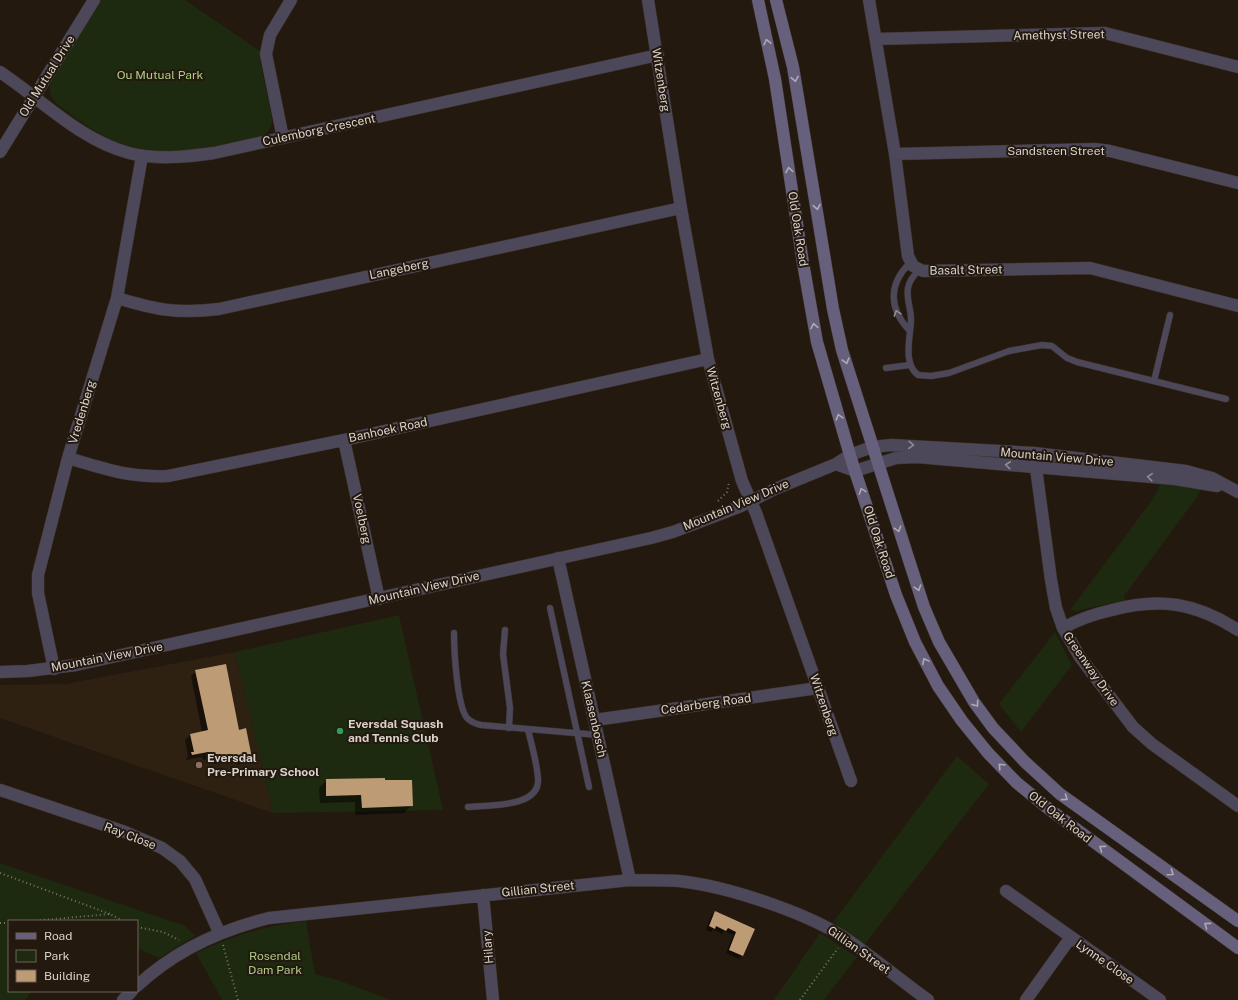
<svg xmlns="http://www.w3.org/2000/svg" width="1238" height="1000" viewBox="0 0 1238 1000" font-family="'Public Sans',sans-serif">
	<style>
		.built { fill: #2e2111 }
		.green { fill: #1e2a0f }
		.shadow { fill: #0007 }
		.building { fill: #bd9b74 }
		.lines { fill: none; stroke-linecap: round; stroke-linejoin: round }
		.service-casing { stroke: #3c3329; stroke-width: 7 }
		.minor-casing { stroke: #3c3329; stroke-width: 13 }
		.tertiary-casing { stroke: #3c3329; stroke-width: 13 }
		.secondary-casing { stroke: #3c3329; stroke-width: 13 }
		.path { stroke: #7d746c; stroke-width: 2; stroke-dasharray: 1 3; stroke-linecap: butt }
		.service { stroke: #4c4759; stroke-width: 6 }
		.minor { stroke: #4c4759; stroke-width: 12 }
		.tertiary { stroke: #4c4759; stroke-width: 12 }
		.secondary { stroke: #67607d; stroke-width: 12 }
		.oneway { stroke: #b1aab0 }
		.oneway2 { stroke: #928c92 }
		.leisure-dot { fill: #2e9e5b; stroke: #23190f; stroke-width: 1.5 }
		.education-dot { fill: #8d6e63; stroke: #23190f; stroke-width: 1.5 }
		.labels { text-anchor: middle; stroke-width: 4; stroke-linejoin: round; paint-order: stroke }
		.street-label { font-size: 12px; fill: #d9d2cb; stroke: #23190f }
		.park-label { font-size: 12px; fill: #accb86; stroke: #23190f }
		.poi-label { font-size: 12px; font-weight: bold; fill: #d9d2cb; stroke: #23190f; text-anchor: start }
	</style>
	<rect width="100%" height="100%" fill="#23190f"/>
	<path class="built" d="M235,652L273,813L0,718V685L66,684Z"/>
	<path class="green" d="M101,0H185L260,51V61L272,117C273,127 268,133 260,137C209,148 157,162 107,138C94,131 81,122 69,113C56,104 45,96 52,79Z
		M1162,481L1201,488L1197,497L1124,596L1125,600L1076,611L1070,610L1153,499Z
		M399,615L443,810L273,813L235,652Z
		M1055,632L1072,665L1021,732L999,704Z
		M957,756L989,784L865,944L833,922Z
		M0,863L185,926L195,936L159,958L137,948V921H9V991H32L25,1000H0Z
		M306,921L315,974L338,980L391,1000H222L196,953C235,935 263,926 306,921Z
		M820,933L857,957L824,1000H774Z"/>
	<path class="shadow" d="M196,671L238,731L251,758L246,763L236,765L235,760L213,764L212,759L203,760L202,757L186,760L188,756L185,740L190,735L202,732L191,676Z
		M327,780L384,781L412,805L404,813L355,815V802L320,803L319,788Z
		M715,913L753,929L742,955L739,959L726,953L733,935L724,931L722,934L713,929L711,932L706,930L711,916Z"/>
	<path class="building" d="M226,664L239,730L246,728L252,758L241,761L240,755L219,760L217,754L208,755V752L192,755L191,752H194L190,734L208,730L195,670Z
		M385,778V780H412L413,806L362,808L361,795L326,796V779Z
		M715,911L755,929L743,956L729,950L736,932L728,928L726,931L716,926L715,929L709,926Z"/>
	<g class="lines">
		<g class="service-casing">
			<path id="service" d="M919,270C914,275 909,281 908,288C906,298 911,309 911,319C911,335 902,363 918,375L931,376L949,373L1009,351L1042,345L1052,346L1067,358L1077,362L1226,399
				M909,330C888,308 889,283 910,263
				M886,368L910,365
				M1154,381L1170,315
				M550,608L589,787
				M505,630L503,654L510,708L509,728
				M454,633C454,650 457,706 467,718C471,722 476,724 481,725L598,735
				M468,807C487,805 540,808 538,779C537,763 532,746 528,730"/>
		</g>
		<g class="minor-casing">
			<path id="minor" d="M648,0L681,208L708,359L742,481L756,513L851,781
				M869,0L895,154L908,256L913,266L923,271L1090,268L1238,306
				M876,39L1105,33L1238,67
				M0,72C42,100 80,140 129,153C156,160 186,157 214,153L658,55
				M283,138L266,54L270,35L291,0
				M0,152L94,0
				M895,154L1095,149L1110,151L1238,183
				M117,298C157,310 177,314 219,309L681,208
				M344,440L379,599
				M1034,453L1051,580L1056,608L1063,628L1080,657L1133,727L1152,744L1238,806
				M68,458C105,469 129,478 168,476L344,440L708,359
				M558,558L630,880
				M1063,628C1079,619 1094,614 1112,610C1160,597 1196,603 1238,630
				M54,669L38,593V575L68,458L117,298L142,156
				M595,720L818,688
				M0,790L125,832L162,848L180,861L195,879L219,932
				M1006,891L1160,1000
				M483,895L493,1000
				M137,986C174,951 220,930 269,918L630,880C647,880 663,880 679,881C726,886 805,912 845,938C873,957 900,980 928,1000
				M123,1000L132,991
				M1026,1000L1071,937"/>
		</g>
		<g class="tertiary-casing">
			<path id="tertiary" d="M836,464L855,471L896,458L917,457L1175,479L1217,486
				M0,672L28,671L76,665L651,538L673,532L739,507L775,489L836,464L850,455L872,447L892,445L1034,453L1186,471L1212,478L1238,492"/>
		</g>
		<g class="secondary-casing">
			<path id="secondary" d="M758,0L775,79L803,263L817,342L852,462L896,595L915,642L938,686L962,721L988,753L1017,783L1049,809L1238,948
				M776,0L793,67L833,309L842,350L906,551L924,607L939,642L974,702L993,728L1025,762L1060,794L1238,921"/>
		</g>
		<path class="path" d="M718,501L727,492L729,482
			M0,873L110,914
			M32,921L110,914L123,921
			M0,923H9
			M137,927L163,932L179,940
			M223,945L238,1000
			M800,1000L838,948"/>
		<use href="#service" class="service"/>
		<use href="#minor" class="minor"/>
		<use href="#tertiary" class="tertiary"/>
		<use href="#secondary" class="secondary"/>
	</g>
	<defs><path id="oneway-chevron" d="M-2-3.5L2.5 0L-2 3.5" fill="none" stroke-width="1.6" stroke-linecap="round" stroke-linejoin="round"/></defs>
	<g class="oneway">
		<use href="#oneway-chevron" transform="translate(767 42) rotate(-103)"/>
		<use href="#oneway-chevron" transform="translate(795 79) rotate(80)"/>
		<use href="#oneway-chevron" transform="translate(789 170) rotate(-99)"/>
		<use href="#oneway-chevron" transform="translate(817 207) rotate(80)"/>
		<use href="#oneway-chevron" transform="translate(814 326) rotate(-100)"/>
		<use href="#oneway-chevron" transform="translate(846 361) rotate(75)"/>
		<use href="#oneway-chevron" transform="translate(839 417) rotate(-106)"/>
		<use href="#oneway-chevron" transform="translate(862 491) rotate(-110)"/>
		<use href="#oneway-chevron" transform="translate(898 529) rotate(72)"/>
		<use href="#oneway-chevron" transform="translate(918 588) rotate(72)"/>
		<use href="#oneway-chevron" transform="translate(925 661) rotate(-118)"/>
		<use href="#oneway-chevron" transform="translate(976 704) rotate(54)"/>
		<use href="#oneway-chevron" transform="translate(1001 766) rotate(-134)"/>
		<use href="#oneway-chevron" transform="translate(1065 798) rotate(36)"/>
		<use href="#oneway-chevron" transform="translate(1102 848) rotate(-144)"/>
		<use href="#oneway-chevron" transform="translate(1171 873) rotate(35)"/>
		<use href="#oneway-chevron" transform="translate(1207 925) rotate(-144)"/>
	</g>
	<g class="oneway2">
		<use href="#oneway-chevron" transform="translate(897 313) rotate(-108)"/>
		<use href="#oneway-chevron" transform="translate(911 445) rotate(4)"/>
		<use href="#oneway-chevron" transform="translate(1008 465) rotate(-174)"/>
		<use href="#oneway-chevron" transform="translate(1150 477) rotate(-175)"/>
	</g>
	<circle class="leisure-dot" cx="340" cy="731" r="4"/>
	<circle class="education-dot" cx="199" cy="765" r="4"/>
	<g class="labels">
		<g class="street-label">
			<text transform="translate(1059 35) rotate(-1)" y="4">Amethyst Street</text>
			<text transform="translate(47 76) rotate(-58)" y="4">Old Mutual Drive</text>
			<text transform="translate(661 80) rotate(81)" y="4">Witzenberg</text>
			<text transform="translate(319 130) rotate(-12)" y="4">Culemborg Crescent</text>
			<text x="1056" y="155">Sandsteen Street</text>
			<text transform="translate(798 229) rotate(81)" y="4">Old Oak Road</text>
			<text transform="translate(399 269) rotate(-12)" y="4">Langeberg</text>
			<text transform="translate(966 270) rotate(-1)" y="4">Basalt Street</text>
			<text transform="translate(719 398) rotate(74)" y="4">Witzenberg</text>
			<text transform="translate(82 412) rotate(-73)" y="4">Vredenberg</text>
			<text transform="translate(388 430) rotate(-12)" y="4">Banhoek Road</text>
			<text transform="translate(1057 457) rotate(5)" y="4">Mountain View Drive</text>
			<text transform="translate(736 505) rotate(-23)" y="4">Mountain View Drive</text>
			<text transform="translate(362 519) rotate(78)" y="4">Voelberg</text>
			<text transform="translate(879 542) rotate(72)" y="4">Old Oak Road</text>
			<text transform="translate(424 588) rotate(-13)" y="4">Mountain View Drive</text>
			<text transform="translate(107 657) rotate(-11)" y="4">Mountain View Drive</text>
			<text transform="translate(1091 669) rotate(55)" y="4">Greenway Drive</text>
			<text transform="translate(706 704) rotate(-8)" y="4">Cedarberg Road</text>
			<text transform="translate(824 705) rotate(71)" y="4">Witzenberg</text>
			<text transform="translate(594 719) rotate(77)" y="4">Klaasenbosch</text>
			<text transform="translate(1060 817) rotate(38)" y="4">Old Oak Road</text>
			<text transform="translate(130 836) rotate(21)" y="4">Ray Close</text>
			<text transform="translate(538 889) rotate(-6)" y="4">Gillian Street</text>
			<text transform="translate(488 947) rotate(-95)" y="4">Hilary</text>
			<text transform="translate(859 950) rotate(35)" y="4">Gillian Street</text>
			<text transform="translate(1105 962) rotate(35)" y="4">Lynne Close</text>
		</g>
		<g class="park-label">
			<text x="160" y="79">Ou Mutual Park</text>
			<text x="275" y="960">Rosendal<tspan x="275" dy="14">Dam Park</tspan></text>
		</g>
		<g class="poi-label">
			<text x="348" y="728">Eversdal Squash<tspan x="348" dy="14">and Tennis Club</tspan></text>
			<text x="207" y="762">Eversdal<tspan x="207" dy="14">Pre-Primary School</tspan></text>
		</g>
	</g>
	<rect x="8" y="920" width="130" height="72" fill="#23190f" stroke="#6c635a"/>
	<rect x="16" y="933" width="20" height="6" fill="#67607d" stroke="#6c635a"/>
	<text x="44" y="940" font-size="12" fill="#d9d2cb">Road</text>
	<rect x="16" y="950" width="20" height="12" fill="#1e2a0f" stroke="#6c635a"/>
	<text x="44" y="960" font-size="12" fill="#d9d2cb">Park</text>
	<rect x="16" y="970" width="20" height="12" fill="#bd9b74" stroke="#6c635a"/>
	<text x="44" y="980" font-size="12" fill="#d9d2cb">Building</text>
</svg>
